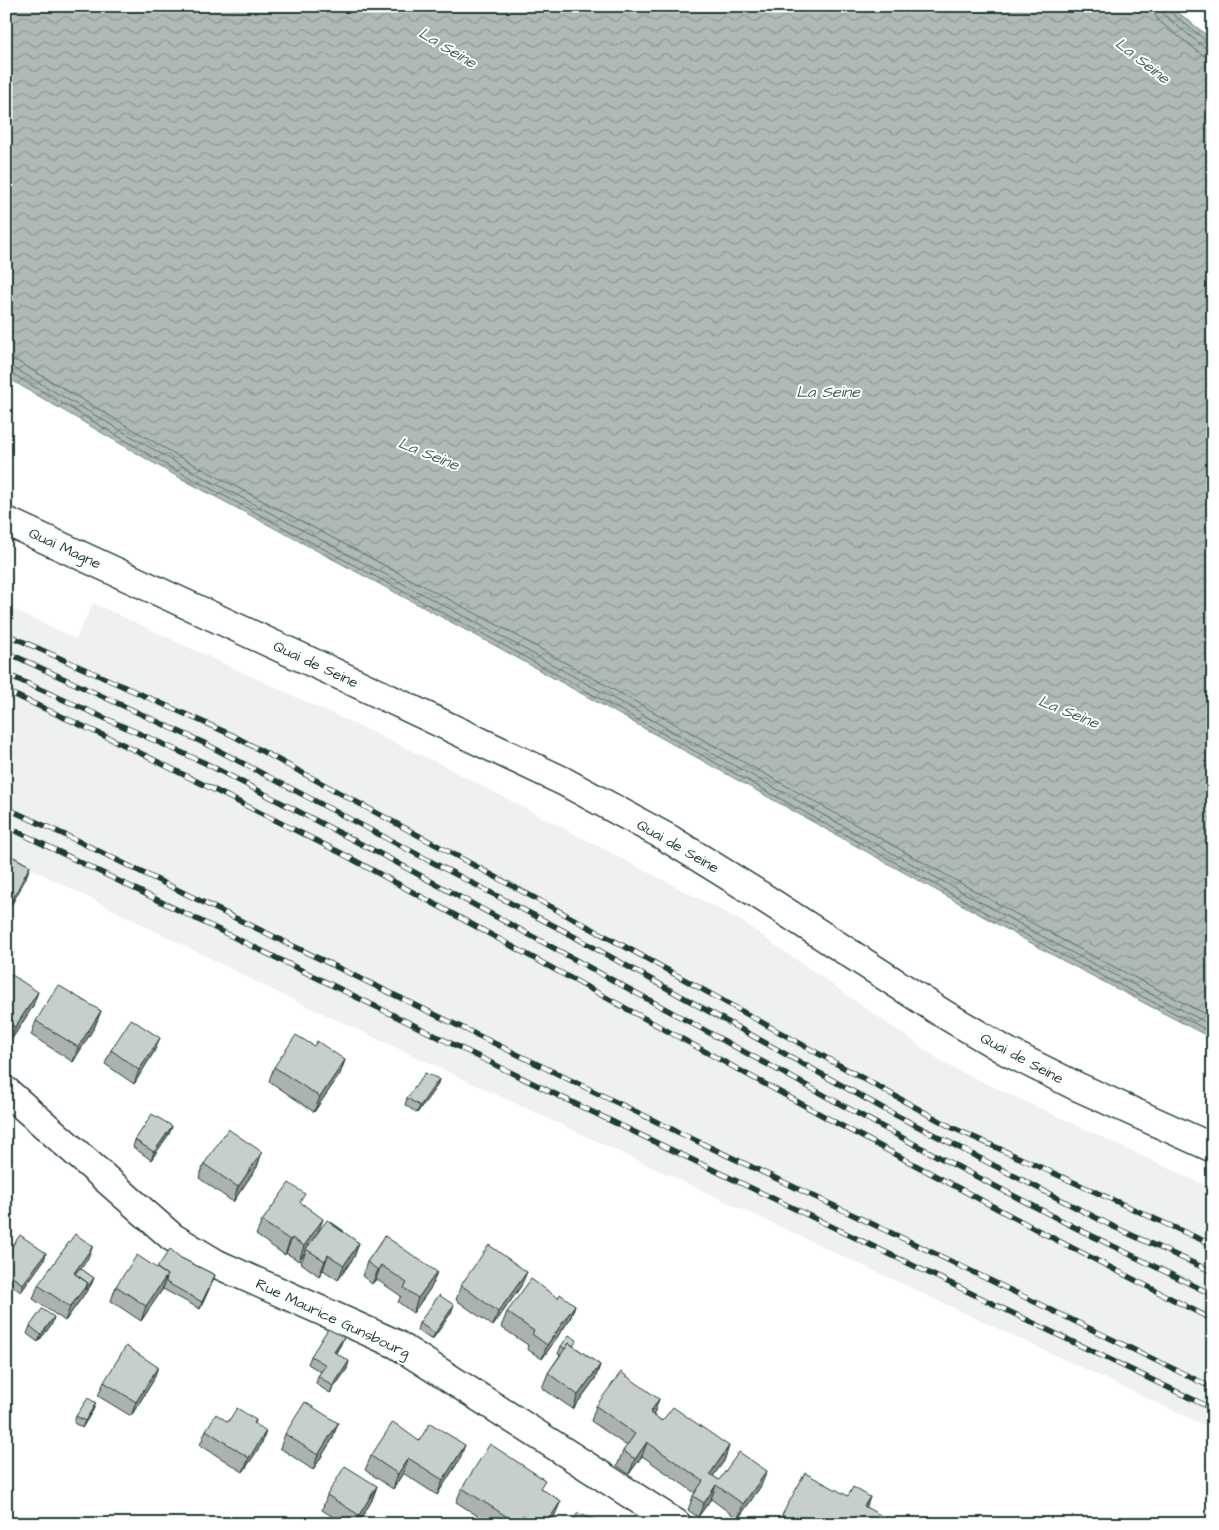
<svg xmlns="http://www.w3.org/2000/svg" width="1219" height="1530" viewBox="0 0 1219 1530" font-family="'Architects Daughter',sans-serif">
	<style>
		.built { fill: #eef1f0 }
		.water { fill: url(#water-waves); stroke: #758883 }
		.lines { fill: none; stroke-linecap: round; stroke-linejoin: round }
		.shore { stroke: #596f68; stroke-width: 1 }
		.minor-casing { stroke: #1f3d34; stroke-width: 31 }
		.major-casing { stroke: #1f3d34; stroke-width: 31 }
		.minor { stroke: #fff; stroke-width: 28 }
		.major { stroke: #fff; stroke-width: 28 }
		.rail-casing { stroke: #1f3d34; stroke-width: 5.5 }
		.rail { stroke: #fff; stroke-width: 4; stroke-dasharray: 11; stroke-linecap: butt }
		.wall { fill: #abb2af; stroke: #1f3d34 }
		.shaded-wall { fill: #8b918f; stroke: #1f3d34 }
		.building { fill: #c7cfcc; stroke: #1f3d34 }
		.labels { text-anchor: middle; stroke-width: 4; stroke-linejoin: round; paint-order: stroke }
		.street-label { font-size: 15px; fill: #1f3d34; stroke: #fff }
		.water-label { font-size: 16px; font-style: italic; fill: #4a625b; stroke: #fff }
	</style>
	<defs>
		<pattern id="water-waves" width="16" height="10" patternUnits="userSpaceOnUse" patternTransform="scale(1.25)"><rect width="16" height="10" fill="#afbab7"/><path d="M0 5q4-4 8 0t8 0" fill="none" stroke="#8e9896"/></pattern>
	</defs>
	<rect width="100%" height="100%" fill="#fff"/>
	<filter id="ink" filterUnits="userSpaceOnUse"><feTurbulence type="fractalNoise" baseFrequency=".02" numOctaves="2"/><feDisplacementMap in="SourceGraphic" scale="10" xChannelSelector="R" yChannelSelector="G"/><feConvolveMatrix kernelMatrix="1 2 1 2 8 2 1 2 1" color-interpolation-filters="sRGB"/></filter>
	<g filter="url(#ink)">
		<path class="built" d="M93,603L436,762L738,919L947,1065L1213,1189V1429L279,993L6,856V606L76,639Z"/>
		<path class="water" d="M6,6H1170L1213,40V1039L1060,959L494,645L169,472L6,377Z"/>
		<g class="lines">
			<path class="shore" d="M1154,6L1155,15L1159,21L1200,53L1205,56L1213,57
				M1161,6L1162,12L1166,17L1204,47L1213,49
				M1168,6L1170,12L1208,42L1213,43
				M6,359L17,361L178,456L503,628L1068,943L1213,1018
				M6,366L14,368L175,462L499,635L1065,949L1213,1026
				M6,373H11L172,468L496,641L1062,955L1213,1033"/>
			<g class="minor-casing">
				<path id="minor" d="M6,1091L172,1237L217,1264L396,1344L677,1524"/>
			</g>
			<g class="major-casing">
				<path id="major" d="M6,521L333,672L563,781L666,837L761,896L942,1013L1008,1052L1076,1086L1213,1148"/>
			</g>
			<use href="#minor" class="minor"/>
			<use href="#major" class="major"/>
			<g class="rail-casing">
				<path id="rail" d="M6,634L232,735L633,951L951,1127L1213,1245
					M6,652L204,743L564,931L886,1110L1114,1227L1213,1272
					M6,674L205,763L390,859L910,1142L1076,1228L1213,1295
					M6,691L122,744L341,853L840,1125L1043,1233L1213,1320
					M6,808L78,841L227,914L684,1135L919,1246L1213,1388
					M6,826L559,1096L1213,1409"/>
			</g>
			<use href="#rail" class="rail"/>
		</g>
		<path class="wall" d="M6,853L30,866L25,880L7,913L6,912Z
			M6,977L33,1006L10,1042L6,1039Z
			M101,1011L95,1026L73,1062L31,1035L36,1021Z
			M111,1050L154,1052L134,1084L105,1064Z
			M345,1060L340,1074L314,1112L269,1081L274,1067Z
			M439,1079L437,1086L417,1113L405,1105L407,1098Z
			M172,1127L169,1134L151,1160L133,1147L135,1140Z
			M262,1152L257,1167L233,1202L199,1178L204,1164Z
			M302,1204L319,1231L343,1232L359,1243L354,1257L338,1280L323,1270L319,1276L301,1263L306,1251L299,1261L286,1253L285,1255L256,1235L262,1221Z
			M385,1236L432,1286L413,1313L398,1302L401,1296L376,1279L372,1284L362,1276L367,1262Z
			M46,1253L44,1260L21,1292L6,1282V1255Z
			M181,1258L215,1275L200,1309L163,1289V1287L162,1290L141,1321L111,1301L116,1286Z
			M87,1260L81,1269L94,1278L91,1285L65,1321L33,1299L38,1285Z
			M461,1285L521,1286L493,1326L456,1300Z
			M558,1298L575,1305L570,1319L542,1359L527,1349L528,1345L501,1327L507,1312Z
			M451,1313L432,1340L417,1330L419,1323Z
			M52,1324L38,1342L27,1334L30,1326Z
			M341,1344L336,1353L347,1369L330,1393L316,1384L318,1376L321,1372L308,1364L311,1356Z
			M561,1346L575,1347L600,1365L595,1379L573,1409L542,1388L548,1373L560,1355L558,1354Z
			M153,1381L131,1416L98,1396L104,1382Z
			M659,1399L653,1415L662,1421L729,1446L724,1461L713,1476L719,1480L761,1486L738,1519L711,1499L698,1517L688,1510L693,1496L695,1493L642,1456L629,1474L617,1466L623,1451L627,1446L591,1421L596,1406Z
			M96,1403L93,1410L82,1428L74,1423L76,1416Z
			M256,1420L255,1424L266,1431L261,1445L243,1472L200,1445L206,1430L228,1422Z
			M285,1434L333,1438L313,1470L280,1448Z
			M419,1441L460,1459L437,1495L403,1473L393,1489L365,1470L371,1456Z
			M377,1486L372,1500L358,1524H344L322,1510L327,1495Z
			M462,1488L542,1489L555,1515L550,1524H490L456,1502Z
			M848,1496L870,1497L866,1507L886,1524H779L782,1515Z"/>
		<path class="shaded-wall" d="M30,866L25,880L7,913L13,898Z
			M38,992L33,1006L10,1042L15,1027Z
			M101,1011L95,1026L73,1062L78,1047Z
			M160,1038L154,1052L134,1084L139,1070Z
			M345,1060L340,1074L314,1112L320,1097Z
			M439,1079L437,1086L417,1113L420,1106Z
			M172,1126L169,1134L151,1160L154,1152Z
			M262,1152L257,1167L233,1202L238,1187Z
			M323,1219L318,1233L299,1261L304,1246Z
			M292,1238L286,1253L285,1255L290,1240Z
			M359,1243L354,1257L338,1280L344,1265Z
			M93,1246L87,1260L73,1281L74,1273Z
			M46,1253L44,1260L21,1292L23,1284Z
			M328,1255L323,1270L319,1276L325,1261Z
			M381,1265L376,1279L372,1284L378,1270Z
			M437,1272L432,1286L413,1313L418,1298Z
			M527,1272L521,1286L493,1326L498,1312Z
			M167,1275L162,1290L141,1321L146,1306Z
			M215,1275L212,1283L200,1309L202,1302Z
			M94,1278L91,1285L65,1321L70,1307L88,1283Z
			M454,1305L451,1313L432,1340L435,1333Z
			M575,1305L570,1319L542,1359L547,1345Z
			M54,1317L52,1324L38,1342L41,1335Z
			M344,1337L341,1344L332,1359L334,1352Z
			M349,1361L347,1369L330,1393L333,1386Z
			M600,1365L595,1379L573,1409L578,1395Z
			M158,1367L153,1381L131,1416L136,1402Z
			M659,1399L654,1414L645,1427L650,1413Z
			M96,1403L93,1410L82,1428L85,1421Z
			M338,1423L333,1438L313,1470L318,1455Z
			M266,1431L261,1445L243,1472L249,1458Z
			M647,1442L642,1456L629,1474L635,1459Z
			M465,1445L460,1459L437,1495L443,1480Z
			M729,1446L724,1461L704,1489L710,1474Z
			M408,1458L403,1473L393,1489L398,1474Z
			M767,1471L761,1486L738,1519L743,1504Z
			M716,1485L711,1499L698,1517L704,1503Z
			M377,1486L372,1500L358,1524H356L359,1515Z
			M870,1497L865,1511L864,1506Z
			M561,1501L555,1515L550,1524H546Z
			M523,1515L519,1524H517V1523Z"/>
		<path class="building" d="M6,853L30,866L13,898L6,895Z
			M9,973L38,992L15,1027L6,1021V977Z
			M58,985L101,1011L78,1047L36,1021Z
			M131,1019L160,1038L139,1070L111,1050Z
			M296,1035L314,1046L317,1041L345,1060L320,1097L274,1067Z
			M425,1073L439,1079L420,1106L407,1098Z
			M152,1114L172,1126L154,1152L135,1140Z
			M228,1129L262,1152L238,1187L204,1164Z
			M289,1183L305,1194L300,1202L323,1219L304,1246L292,1238L290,1240L262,1221Z
			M327,1220L359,1243L344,1265L328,1255L325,1261L306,1249Z
			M331,1222L344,1231L343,1232L330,1223Z
			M75,1234L93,1246L74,1273L88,1283L70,1307L38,1285Z
			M20,1235L46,1253L23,1284L6,1273V1255Z
			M385,1236L437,1272L418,1298L404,1288L407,1283L381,1265L378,1270L367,1262Z
			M489,1245L527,1272L498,1312L461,1285Z
			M170,1249L181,1258L215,1275L202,1302L166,1282L167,1275L157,1268Z
			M137,1255L167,1275L146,1306L116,1286Z
			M80,1268L94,1278L85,1290L88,1283L75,1274Z
			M531,1279L558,1298L560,1294L575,1305L547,1345L532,1334L534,1331L507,1312Z
			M439,1295L454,1305L435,1333L419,1323Z
			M42,1309L54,1317L41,1335L30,1326Z
			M328,1329L344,1337L334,1352L349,1361L333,1386L318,1376L326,1365L311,1356Z
			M569,1335L577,1340L573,1346L569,1343L565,1349L561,1346Z
			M569,1343L600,1365L578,1395L548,1373Z
			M126,1346L158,1367L136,1402L104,1382Z
			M621,1372L659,1399L650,1413L662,1421L673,1407L729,1446L710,1474L719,1480L739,1452L767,1471L743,1504L716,1485L704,1503L693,1496L703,1481L647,1442L635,1459L623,1451L635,1434L596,1406Z
			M88,1398L96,1403L85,1421L76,1416Z
			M305,1402L338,1423L318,1455L285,1434Z
			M237,1408L256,1420L254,1423L266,1431L249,1458L206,1430L216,1414L228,1422Z
			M393,1422L419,1441L430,1423L465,1445L443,1480L408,1458L398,1474L371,1456Z
			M490,1444L545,1480L540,1488L561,1501L546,1524H537L523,1515L517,1523L462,1488Z
			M345,1466L377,1486L359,1515L327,1495Z
			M805,1473L848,1496L853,1487L870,1497L864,1506L887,1519L885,1524H798L782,1515Z
			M578,1513L604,1524H571Z"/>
	</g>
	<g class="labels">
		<g class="street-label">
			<text transform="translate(65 548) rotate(25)" y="5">Quai Magne</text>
			<text transform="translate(316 664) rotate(25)" y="5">Quai de Seine</text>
			<text transform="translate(678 846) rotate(30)" y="5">Quai de Seine</text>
			<text transform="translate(1022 1058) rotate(28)" y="5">Quai de Seine</text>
			<text transform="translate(333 1318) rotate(25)" y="5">Rue Maurice Gunsbourg</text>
		</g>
		<g class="water-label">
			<text transform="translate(448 47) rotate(31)" y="6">La Seine</text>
			<text transform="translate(1143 60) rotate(38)" y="6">La Seine</text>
			<text x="828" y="397">La Seine</text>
			<text transform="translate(429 453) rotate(22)" y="6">La Seine</text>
			<text transform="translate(1069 711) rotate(22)" y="6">La Seine</text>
		</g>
	</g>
	<rect width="1219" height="1530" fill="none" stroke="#fff" stroke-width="25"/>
	<rect x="12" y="12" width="1194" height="1505" fill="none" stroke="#1f3d34" stroke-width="2" filter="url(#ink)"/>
</svg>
